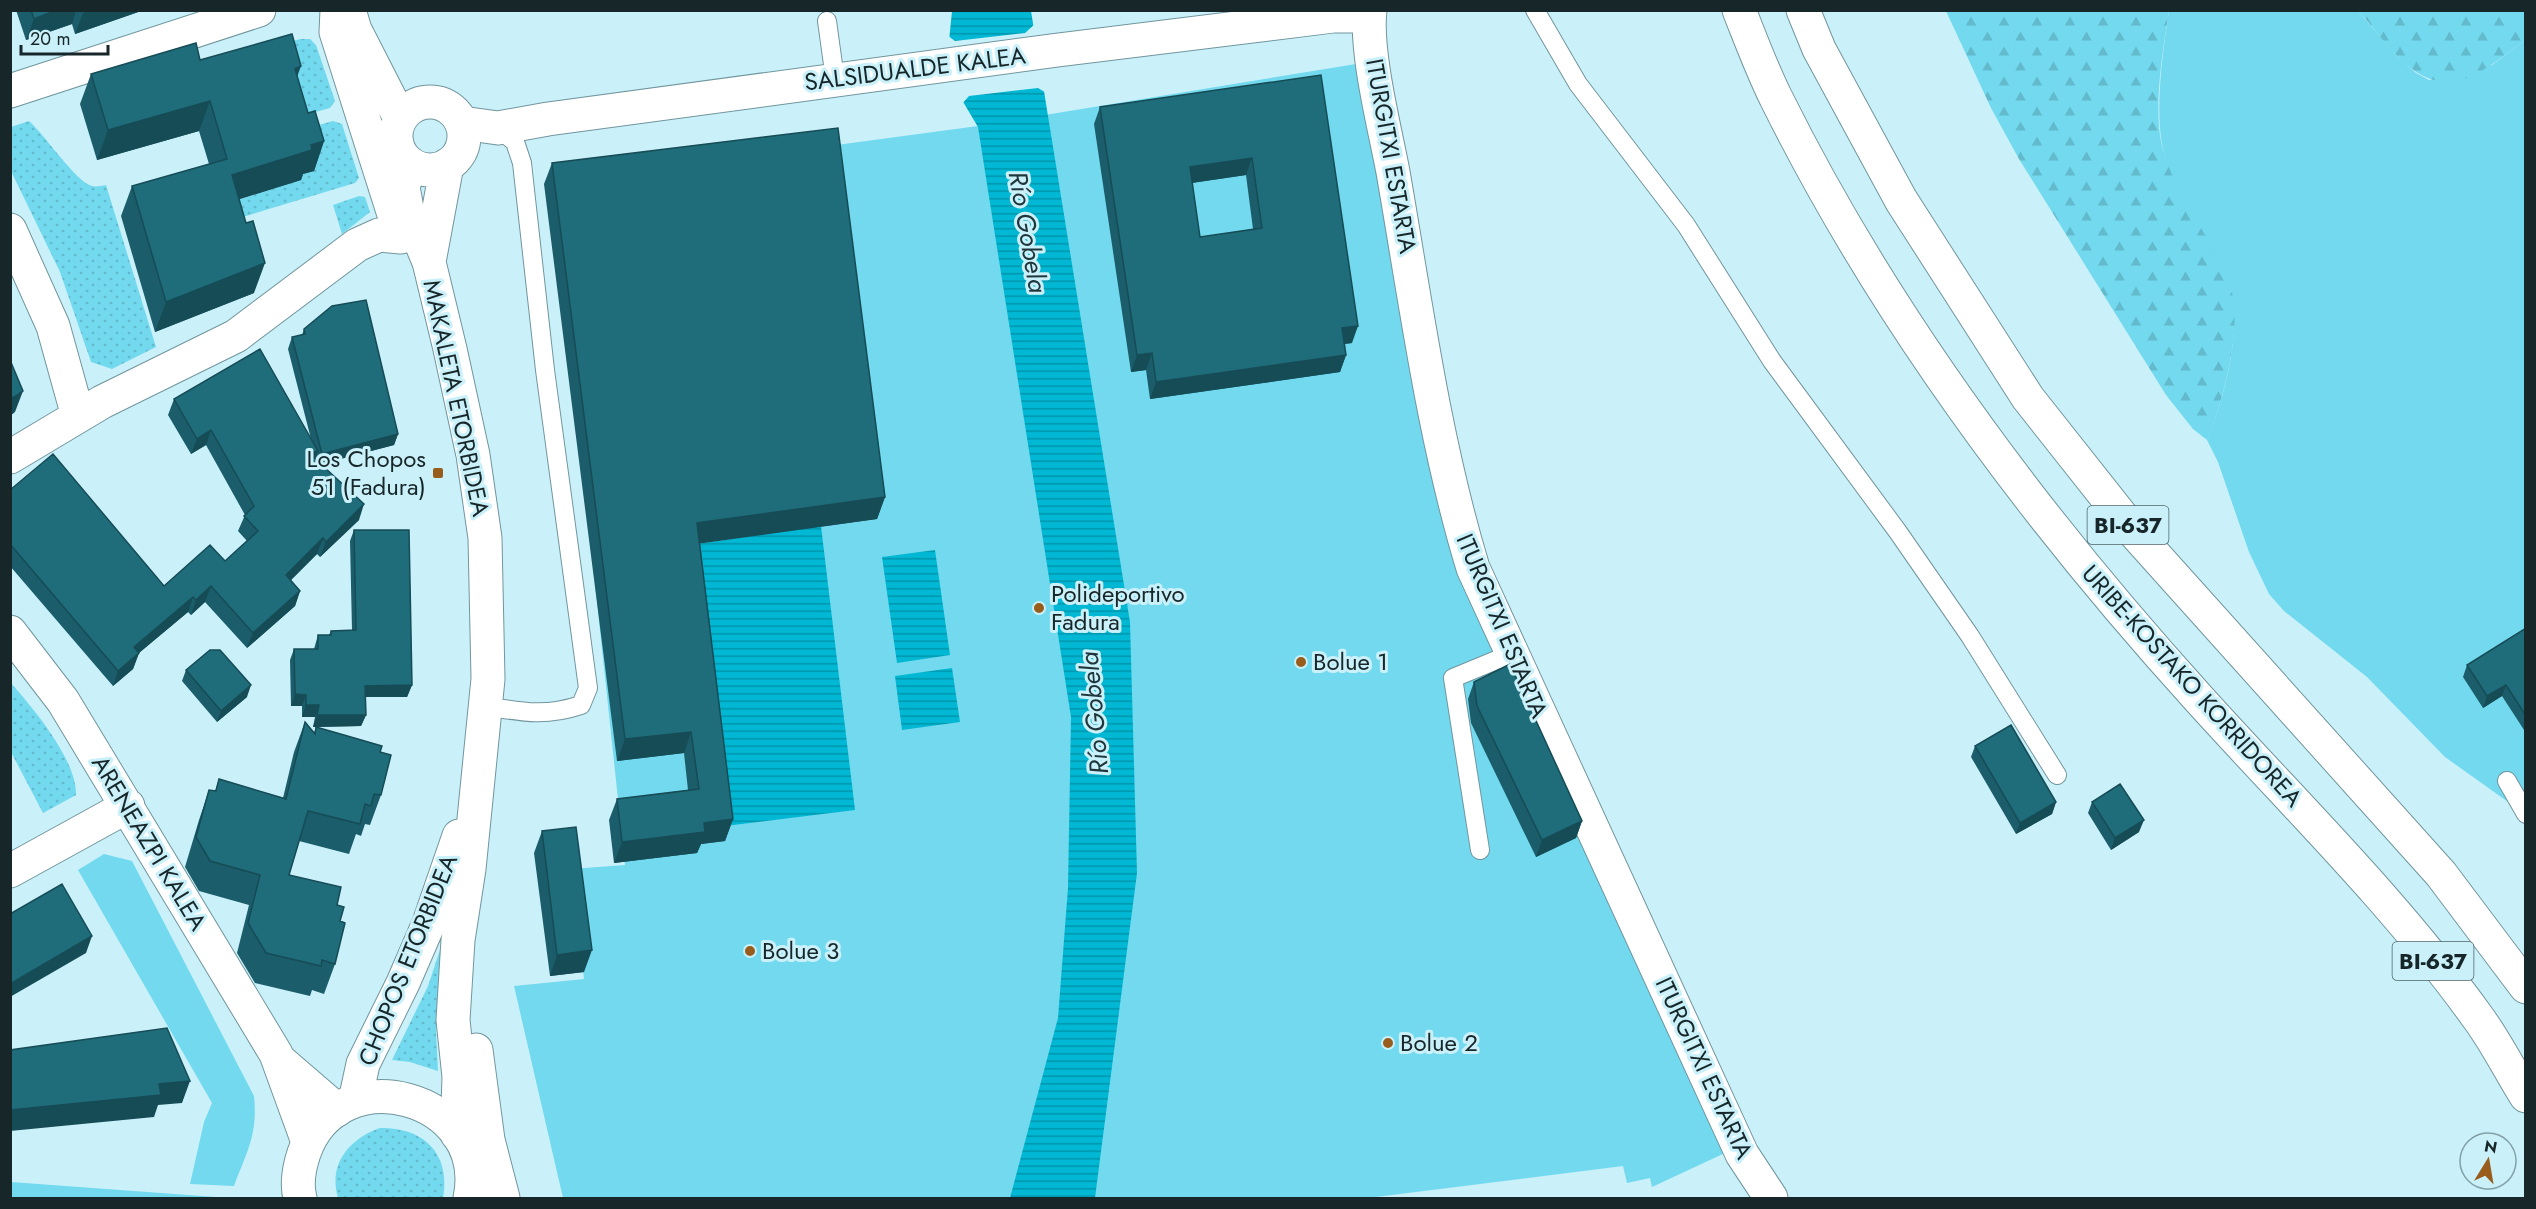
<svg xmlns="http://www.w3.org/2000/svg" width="2536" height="1209" viewBox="0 0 2536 1209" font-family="Jost,sans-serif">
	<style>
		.grass { fill: #72d9ee }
		.forest { fill: url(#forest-firs) }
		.garden { fill: url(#garden-dots) }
		.water { fill: url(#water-rules) }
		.pier { fill: #caf1fa }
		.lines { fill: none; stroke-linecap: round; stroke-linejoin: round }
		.service-casing { stroke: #71959d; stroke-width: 20 }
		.minor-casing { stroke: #71959d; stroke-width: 35 }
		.tertiary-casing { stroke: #71959d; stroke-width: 35 }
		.trunk-casing { stroke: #71959d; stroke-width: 35 }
		.service { stroke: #fff; stroke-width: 18 }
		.minor { stroke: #fff; stroke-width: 33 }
		.tertiary { stroke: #fff; stroke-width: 33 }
		.trunk { stroke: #fff; stroke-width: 33 }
		.wall { fill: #1b5d6a; fill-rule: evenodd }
		.shaded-wall { fill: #164c56 }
		.building { fill: #1f6c7b; stroke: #164c56; stroke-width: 1.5; fill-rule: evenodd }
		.poi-dot { fill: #985d1d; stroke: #caf1fa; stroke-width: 2 }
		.labels { text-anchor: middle; stroke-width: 6; stroke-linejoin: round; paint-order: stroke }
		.shield { fill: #caf1fa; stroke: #4d6368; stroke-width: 1.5 }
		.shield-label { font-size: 22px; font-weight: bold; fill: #172629 }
		.street-label { font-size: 24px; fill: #172629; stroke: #caf1fa }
		.poi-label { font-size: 24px; fill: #172629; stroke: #caf1fa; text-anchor: start }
		.water-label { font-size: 26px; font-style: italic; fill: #1e363b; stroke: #caf1fa }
	</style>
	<defs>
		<pattern id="forest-firs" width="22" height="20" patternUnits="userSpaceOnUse" patternTransform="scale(1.5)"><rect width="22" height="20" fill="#72d9ee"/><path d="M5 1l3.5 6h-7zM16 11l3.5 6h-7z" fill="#62bacc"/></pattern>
		<pattern id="garden-dots" width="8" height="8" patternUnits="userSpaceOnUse" patternTransform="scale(1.5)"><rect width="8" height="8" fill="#72d9ee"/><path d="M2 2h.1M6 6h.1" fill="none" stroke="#62bacc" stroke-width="1.8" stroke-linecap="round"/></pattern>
		<pattern id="water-rules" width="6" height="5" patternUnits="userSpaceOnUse" patternTransform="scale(1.5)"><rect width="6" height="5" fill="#00b8d3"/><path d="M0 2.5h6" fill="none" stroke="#0195ab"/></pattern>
	</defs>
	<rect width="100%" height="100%" fill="#caf1fa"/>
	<path class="grass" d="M2169,11H2358L2397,56L2416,73L2429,80L2492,65L2525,40V814L2445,757L2367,677L2284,611L2269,594L2249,552L2218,462L2207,440C2225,395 2242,334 2230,286C2208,245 2170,189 2162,144C2155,105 2163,50 2169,11Z
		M1362,63L1447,516L1504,681L1579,836L1725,1153L1652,1187L1650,1178L1627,1183L1623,1166L1368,1198H563L514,986L584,979L571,869L625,865L592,555L545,184L978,126Z
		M104,854L132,861L254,1096C258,1134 247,1152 234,1186L190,1184L204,1122L212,1103L78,870Z
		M10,1182H11L229,1198H11Z"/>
	<path class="forest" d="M1946,11H2169C2163,49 2153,109 2162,146C2175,197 2212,236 2230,285C2244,326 2223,401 2207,440L2193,429L2166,395L2019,159L1991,108Z
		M2358,11H2525V40C2481,73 2446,106 2397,56C2383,42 2372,25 2358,11Z"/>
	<path class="garden" d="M300,39H310L316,45L335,101L330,108L290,119L185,73Z
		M29,121C45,135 76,182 92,186C95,187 102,186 106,185L156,347L112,369L91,362L60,272L11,171V127Z
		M333,121L342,124L359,178L355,183L226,222L221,205L300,180V175L313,171L294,132Z
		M359,196L365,197L370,212L342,234L333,205Z
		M10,682C33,708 77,760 76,795L43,813L11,752Z
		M445,935L436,1032L438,1071L410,1062L392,1060L428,986Z
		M380,1128C424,1127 451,1154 443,1198H338C328,1164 349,1139 380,1128Z"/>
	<path class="water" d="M952,11H1031L1130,622L1137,873L1095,1198H1010L1058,1018L1068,888L1071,717L978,127L956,90L949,41Z
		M821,526L855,810L725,826L689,545Z
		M935,550L950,655L897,663L882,557Z
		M952,668L960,722L902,730L895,676Z"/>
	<path class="pier" d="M1036,23L1048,94L1038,88L969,96L961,105L953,91L947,35L955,41L1025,33Z"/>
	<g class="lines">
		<g class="service-casing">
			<path id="service" d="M1535,10L1578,84L1686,225L1772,361L1898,532L1970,636L2057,775
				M827,21L835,79
				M486,706C522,712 545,717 581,705L588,688L545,370L522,163L515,142L498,128
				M2507,781L2526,814
				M1480,850L1453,678L1511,654"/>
		</g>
		<g class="minor-casing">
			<path id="minor" d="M1370,10C1365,52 1385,129 1393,172C1416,304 1434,440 1473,568L1742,1154L1771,1198
				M10,91L259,10
				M462,123L498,128L548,119L1058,50L1333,16H1369
				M10,230L53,326L78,416
				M10,457L102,402L236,336L357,245L379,235L401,237
				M10,632L63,701L276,1054L308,1142
				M10,871L128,806
				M279,1060L337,1110"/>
		</g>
		<g class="tertiary-casing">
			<path id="tertiary" d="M337,10L336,32L396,221
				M349,10L355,30L400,118
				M396 136a34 34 0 1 1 68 0a34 34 0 1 1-68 0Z
				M410,165L403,187L407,209L429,262L450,349L473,455L485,538L488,679L469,869L458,940L453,1020L459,1077L457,1134
				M429,262L447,165
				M476,1050L488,1140L503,1198
				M355,1101L363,1064L403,983L429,923L459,836
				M300,1198C296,1183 299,1168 304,1153C338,1054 491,1096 470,1198"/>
		</g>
		<g class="trunk-casing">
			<path id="trunk" d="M1739,10C1751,40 1762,70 1776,98C1885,318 2035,518 2200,700C2293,803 2394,901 2476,1015C2495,1040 2509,1069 2526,1096
				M1803,10L1819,49L1901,200L2028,398L2134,532L2441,874L2526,987"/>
		</g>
		<use href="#service" class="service"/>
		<use href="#minor" class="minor"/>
		<use href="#tertiary" class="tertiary"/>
		<use href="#trunk" class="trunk"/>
	</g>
	<path class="wall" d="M16,10H144L75,34L72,24L26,40Z
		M200,60L297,77L308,113L324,141L314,171L303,174L301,180L239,199L254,293L155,332L121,216L132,186L209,164L199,131L97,160L80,104L91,74Z
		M1321,75L1352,343L1344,344L1346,355L1340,372L1150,399L1146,370L1131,372L1094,124L1100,107ZM1246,175L1253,229L1200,237L1192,183Z
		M552,163L885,497L877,519L700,543L733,819L725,841L701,844L697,853L614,863L609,820L617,799L688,790L684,753L617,761L544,184Z
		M304,329L398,434L394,445L321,464L359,520L320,557L317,554L291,580L300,591L295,606L247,648L205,602L191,615L188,612L139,653L133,669L113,686L10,566V490L164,586L225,561L247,541L238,531L245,515L206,445L191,454L168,415L174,399L311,439L288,349L292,337L302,335Z
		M354,530L412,685L407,697H365L366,715L361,726L313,727L315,717H302V706H291L290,660L294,649H314L318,635H329L331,631L352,630L350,541Z
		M2526,628V733L2502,696L2483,708L2463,677L2467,665Z
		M186,670L247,697L217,722L182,681Z
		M1474,682L1582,821L1576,838L1536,857L1471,723L1468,699Z
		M305,722L314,733L316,727L380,752L381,795L370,825L365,824L361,836L356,834L349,854L299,841L289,875L337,905L340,921L335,964L324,994L312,990L310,996L255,983L237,953L249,905L199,891L185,867L199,820L209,790L215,791L219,779L283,798L294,752Z
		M1975,746L2056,802L2052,814L2016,834L1971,757Z
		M2092,802L2139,832L2111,850L2088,813Z
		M542,831L584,972L550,976L534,853Z"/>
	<path class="shaded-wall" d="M57,10H76L72,24L26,40L34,19Z
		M90,10H144L75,34L83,13Z
		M301,66L290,96L295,69Z
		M210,101L199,131L97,160L108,130Z
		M324,141L314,171L303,174L301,180L221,205L232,175L311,145Z
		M1252,158L1246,175L1184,184L1190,167Z
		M265,263L254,293L155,332L166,302Z
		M1358,326L1352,343L1336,345L1342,328Z
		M1152,353L1146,370L1131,372L1137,355Z
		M1346,355L1340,372L1150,399L1156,382Z
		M23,391L15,412L10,416V399Z
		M211,430L206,445L191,454L197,439Z
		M398,434L394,445L318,465L322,454Z
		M318,451L312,466L309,453Z
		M885,497L877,519L689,545L697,523Z
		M364,504L359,520L320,557L326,542Z
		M323,538L317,554L280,591L286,575Z
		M211,586L205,602L191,615L196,600Z
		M300,591L295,606L247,648L253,633Z
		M193,597L188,612L128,662L134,647Z
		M139,653L133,669L113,686L118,671Z
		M251,685L247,697L217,722L221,711Z
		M412,685L407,697H361L365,686Z
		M2506,685L2502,696L2483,708L2487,696Z
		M295,694L306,695L302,706H291Z
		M306,705H319L315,717H302Z
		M317,715H366L361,726L313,727Z
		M691,732L684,753L617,761L625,739Z
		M2056,802L2052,814L2016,834L2020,823Z
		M733,819L725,841L701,844L697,853L614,863L622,842L704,823Z
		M2144,820L2139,832L2111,850L2115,838Z
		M1582,821L1576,838L1536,857L1542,840Z
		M92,936L86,953L10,997V984Z
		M592,950L584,972L550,976L557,955Z
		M190,1081L182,1103L158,1105L154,1117L10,1131V1110L159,1084Z"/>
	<path class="building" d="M31,10H57L34,19Z
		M292,34L301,66L295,69L308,113L315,111L324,141L311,145L312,150L232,175L246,223L253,221L265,263L166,302L132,186L227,159L210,101L108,130L91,74L196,43L200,60Z
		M1321,75L1358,326L1342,328L1346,355L1156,382L1152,353L1137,355L1100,107ZM1252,158L1262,228L1200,237L1190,167Z
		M838,128L885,497L697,523L733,819L704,823L705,832L622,842L617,799L699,789L691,732L625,739L552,163Z
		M366,300L398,434L322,454L292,337L305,334L304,329L332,306Z
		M260,349L318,451L309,453L364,504L326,542L323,538L286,575L300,591L253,633L211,586L196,600L193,597L134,647L139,653L118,671L10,544V490L53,454L164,586L210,545L225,561L258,531L244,516L254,506L211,430L197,439L174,399Z
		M10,360L23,391L14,397L10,399Z
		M354,530H409L412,685L365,686L366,715H317L319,705H306V695L295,694L294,649H318V635H331V631L356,630Z
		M2526,628V716L2506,685L2487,696L2467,665Z
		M210,650H220L251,685L221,711L186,670Z
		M1510,664L1582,821L1542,840L1477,706L1474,682Z
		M305,722L315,734L316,727L344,735L382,746L380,752L391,755L381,795L374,794L371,806L365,804L360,824L308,811L289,875L341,887L337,905L344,907L340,921L345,923L335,964L322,960L321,966L266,953L248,923L260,875L210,861L196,837L209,790L216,791L219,779L286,799Z
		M2011,725L2056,802L2020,823L1975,746Z
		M2120,784L2144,820L2115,838L2092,802Z
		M576,827L592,950L557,955L542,831Z
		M62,884L92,936L10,984V914Z
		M167,1028L190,1081L159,1084L161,1095L10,1110V1050Z"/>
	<g class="poi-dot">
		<rect x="432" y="467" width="12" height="12" rx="3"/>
		<circle cx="1039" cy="608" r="6"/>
		<circle cx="1301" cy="662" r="6"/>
		<circle cx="750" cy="951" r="6"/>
		<circle cx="1388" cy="1043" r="6"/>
	</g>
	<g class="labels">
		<g class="shield">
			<rect x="2087.5" y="506" width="81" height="38" rx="4.5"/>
			<rect x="2392.5" y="942" width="81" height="38" rx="4.5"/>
		</g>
		<g class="shield-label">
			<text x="2128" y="533">BI-637</text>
			<text x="2433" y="969">BI-637</text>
		</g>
		<g class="street-label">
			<text transform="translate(915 69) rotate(-7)" y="8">SALSIDUALDE KALEA</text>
			<text transform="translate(1391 156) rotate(80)" y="8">ITURGITXI ESTARTA</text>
			<text transform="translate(456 398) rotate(78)" y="8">MAKALETA ETORBIDEA</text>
			<text transform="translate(1502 626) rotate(67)" y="8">ITURGITXI ESTARTA</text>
			<text transform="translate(2192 686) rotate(48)" y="8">URIBE-KOSTAKO KORRIDOREA</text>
			<text transform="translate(149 843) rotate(59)" y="8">ARENEAZPI KALEA</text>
			<text transform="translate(408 960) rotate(-68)" y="8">CHOPOS ETORBIDEA</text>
			<text transform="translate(1704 1068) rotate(65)" y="8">ITURGITXI ESTARTA</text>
		</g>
		<g class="poi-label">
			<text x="426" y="467" text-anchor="end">Los Chopos<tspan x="426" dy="28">51 (Fadura)</tspan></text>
			<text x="1051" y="602">Polideportivo<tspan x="1051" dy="28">Fadura</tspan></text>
			<text x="1313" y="670">Bolue 1</text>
			<text x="762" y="959">Bolue 3</text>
			<text x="1400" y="1051">Bolue 2</text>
		</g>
		<g class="water-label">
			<text transform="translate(1028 232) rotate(80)" y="9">Río Gobela</text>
			<text transform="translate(1094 713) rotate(-95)" y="9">Río Gobela</text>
		</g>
	</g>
	<rect width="2536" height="1209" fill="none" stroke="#172629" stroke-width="24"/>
	<g transform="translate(2488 1161) rotate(11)"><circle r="28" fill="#caf1fa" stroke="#82a0a6" stroke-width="1.5"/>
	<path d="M0-4.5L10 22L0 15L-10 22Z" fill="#985d1d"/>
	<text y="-9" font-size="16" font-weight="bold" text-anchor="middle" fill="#172629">N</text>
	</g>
	<path d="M21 45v9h87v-9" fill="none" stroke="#172629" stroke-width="3"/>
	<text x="30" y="45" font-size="18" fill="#172629" stroke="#caf1fa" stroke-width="4.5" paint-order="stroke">20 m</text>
</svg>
